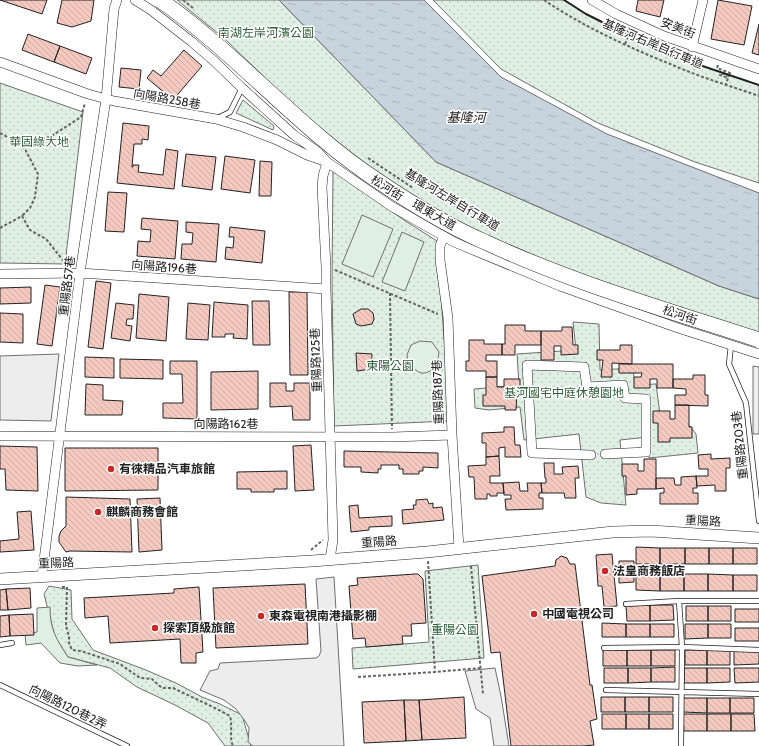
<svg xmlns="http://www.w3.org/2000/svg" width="759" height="746" viewBox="0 0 759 746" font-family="Cabin,'Noto Sans TC',sans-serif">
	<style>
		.grass { fill: url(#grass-dots); stroke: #6f6f6f }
		.garden { fill: #e0efe3; stroke: #6f6f6f }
		.parking { fill: #ededed; stroke: #6f6f6f }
		.water { fill: url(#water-ripples); stroke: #6f6f6f }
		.building { fill: url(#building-back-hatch); stroke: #222 }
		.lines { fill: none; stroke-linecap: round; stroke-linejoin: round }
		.service-casing { stroke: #222; stroke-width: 6 }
		.minor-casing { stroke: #222; stroke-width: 10 }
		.tertiary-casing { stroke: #222; stroke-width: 12 }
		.path { stroke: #646464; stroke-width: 2; stroke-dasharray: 3 2; stroke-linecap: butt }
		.service { stroke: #fff; stroke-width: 4.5 }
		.minor { stroke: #fff; stroke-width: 9 }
		.tertiary { stroke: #fff; stroke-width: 11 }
		.trunk-bridge-casing { stroke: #222; stroke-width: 16; stroke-linecap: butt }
		.trunk-bridge { stroke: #fff; stroke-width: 15 }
		.wall { stroke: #222; stroke-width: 2 }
		.poi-dot { fill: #c62828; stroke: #fff; stroke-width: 1.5 }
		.labels { text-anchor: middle; stroke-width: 3; stroke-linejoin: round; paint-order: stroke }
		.street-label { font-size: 12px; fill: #222; stroke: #fff }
		.park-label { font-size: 12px; fill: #2f5e38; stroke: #fff }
		.poi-label { font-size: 12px; font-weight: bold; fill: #222; stroke: #fff; text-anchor: start }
		.water-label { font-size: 13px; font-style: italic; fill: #222; stroke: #fff }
	</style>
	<defs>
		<pattern id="grass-dots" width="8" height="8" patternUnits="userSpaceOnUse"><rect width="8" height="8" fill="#e0efe3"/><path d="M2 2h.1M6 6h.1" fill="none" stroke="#c0cdc2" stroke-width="1.8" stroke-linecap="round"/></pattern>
		<pattern id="water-ripples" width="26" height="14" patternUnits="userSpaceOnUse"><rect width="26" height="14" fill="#c7d3dd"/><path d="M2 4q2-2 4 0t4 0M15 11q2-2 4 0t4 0" fill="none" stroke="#abb5bd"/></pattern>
		<pattern id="building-back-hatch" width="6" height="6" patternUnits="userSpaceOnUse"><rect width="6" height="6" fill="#f3c9c0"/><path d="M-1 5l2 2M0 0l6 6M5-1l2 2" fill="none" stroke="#d0aca5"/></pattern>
	</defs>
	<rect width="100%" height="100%" fill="#fff"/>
	<path class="grass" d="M177,0H279L436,162L719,286L759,299V338L572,276L452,222L369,168L303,115L225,39Z
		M433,0H564L586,14L664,53L759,85V183L695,162L598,123L501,69Z
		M0,83L83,112L65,264L0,263Z
		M243,100L274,126L273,130L236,113Z
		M333,171L404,220L437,241L450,421L334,426L332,281Z
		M573,322L599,324L600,370L633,368L635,385L656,384L662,429L690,426L696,434L698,453L649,458L648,437L620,440L626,505L601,503L586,497L579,434L524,440L520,407L489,410L475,408L474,389L519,385L517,354L576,350Z
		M478,565L484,658L353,669L352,648L429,642L425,571Z
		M49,586L71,590L72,619L93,650L146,670L176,683L202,697L220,704L242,715L251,746H225L208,723L175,705L137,687L110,668L68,657L55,637L44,594Z"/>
	<path class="garden" d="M362,215L393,229L373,277L342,264Z
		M402,232L424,242L405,291L382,282Z
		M420,341L432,342L439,352C438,362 434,374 421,373C418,372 413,368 409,366L407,355L411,345Z
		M50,607C50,629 56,639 68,657L97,665L78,666L60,663L41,643L26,645L25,634L37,632V608Z"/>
	<path class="parking" d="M59,354L51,421L0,420V356Z
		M753,366L759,367V434H753Z
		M334,577L344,746H253L248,742L249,728L245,721L236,709L224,700L200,690L210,671L218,669L220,663L316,658L319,656L321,651L316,579Z
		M495,668L501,696L509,746H494L490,718L476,709L465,671Z"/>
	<path class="water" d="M279,0H424L501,77L607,134L759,193V299L719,286L436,162Z"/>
	<path class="building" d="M0,0H47L42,14Z
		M62,0H94L91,21L72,27L57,23Z
		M638,0H664L660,17L636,11Z
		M718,0L752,6L744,45L711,39Z
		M759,24V55L752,53Z
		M28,34L60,46L54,62L22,50Z
		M60,46L92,58L86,74L54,62Z
		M184,50L202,66L173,100L147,78L153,70L161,76Z
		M121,68L141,70L139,89L119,87Z
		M123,123L149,126L148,140L142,139V144H134L132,167H133V165H139L138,172L163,175L166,149L178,151L174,189L117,183Z
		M186,154L216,157L212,190L182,186Z
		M225,156L255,160L250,193L221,189Z
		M260,161L272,162L271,196H259Z
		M108,192L127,193L124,232L105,231Z
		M142,218L178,221L175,259L137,256L138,241L150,242L151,230L141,229Z
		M186,222L219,224L216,262L181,259L182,244H192L193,233L186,232Z
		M230,227L265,231L262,263L225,259L226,247L233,248L234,237H229Z
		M96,281L111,283L103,349L88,347Z
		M45,285L60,287L52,346L37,344Z
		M31,287V303L0,304V288Z
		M289,292H307L308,375H290Z
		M139,294L169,297L166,341L136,338Z
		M252,301H269L270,345H253Z
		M214,302L248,305L247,339L233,338L234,334H225V337H212Z
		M116,303L134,305L133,319H127L126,325L132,326L130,341L111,338Z
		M188,303L210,305L208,340L186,339Z
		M361,309H368L373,313L374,319L372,324L361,326L356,324L353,314Z
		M0,313L23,314V343L0,342Z
		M505,325H525V331H541V345H515V355H502V344H505Z
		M562,327H572L573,345H578V354L561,355V346H554V360H541V331H562Z
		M469,340H484V344H502V355H486V361H497V377H486V371H466V361H469Z
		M620,345H632V364L612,363V377H601L603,360H597V350H620Z
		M356,353L372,354L371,369L357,371Z
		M85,357L114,358V378L85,377Z
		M120,359L163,360V379L120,378Z
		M170,361H197V419L163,418V403H183L182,374H170Z
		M619,364H673V388H657V379H650V388H634V377H641L642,373H619Z
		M258,371V409L211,410V372Z
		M693,375H705V395H708V406L675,405V395H686V389L673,388V379H693Z
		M486,377H497V387H504V379H520V390H515V394H517L516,410H505V406H483V395H486Z
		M270,383H286V391H294V383H310V420H293L292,406L270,407Z
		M86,384L103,385V400L123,401L122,415H85Z
		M675,405H689V427H692V438H670V442H658V423H653V411H670V419H675Z
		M504,427H514L515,445H520L521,457H505V447L499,448V456L486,457V443H482V433L504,432Z
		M311,445L314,490L295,491L293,446Z
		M0,446L37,447L38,491L6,490L5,469H0Z
		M65,448H158V490L65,491Z
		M344,451L438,453V468L423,467V471H419V474H403V469H399V465H381V469H378V473L361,472V467H344Z
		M711,454V459L730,458V468H726V491H715V485L697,486L696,476H708V469H699L698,455Z
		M499,456L500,476H490V483H503L504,493H497V496H490V494H487V499H475L474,477H469L468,466L486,465V457Z
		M644,459H656V489H637V494L626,495V476H622V464H638V471H644Z
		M544,463H554V474H563L562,467L578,466L579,478H575L576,498H565L564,493H542L541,483H546V478H545Z
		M287,471V489H274V492H251V489H237V472Z
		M696,476L697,488H693V493H698V504H660V493H664V488L656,489V478H674L675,485H681V477Z
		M519,482L520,491H528L527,483H541L542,493H539V498H543V509L506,510L505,499H511V495H504L503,483Z
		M66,497L130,499L132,552L70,551L66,552L59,542V536L61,531L66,526Z
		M160,498L162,550L139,552L137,499Z
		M427,499L429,504L433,503V508L442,507L444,520L403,524L402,510L414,509L413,505H416V500Z
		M358,505L359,518L392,516V526L369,527V530L351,532L349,506Z
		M31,511L34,550L0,552V541L19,539L17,512Z
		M636,547L660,548V564H636Z
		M660,548H685V564H660Z
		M685,548H709V564H685Z
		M709,548H733V564H709Z
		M733,548H757V564H733Z
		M612,554L617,606L604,607L602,586H598L596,555Z
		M561,556L567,558L570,564H575L590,685H592L597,719L590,721L594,745L583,746H511L500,652L491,653L482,576L555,566L556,560Z
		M619,561H634V582L619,583Z
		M415,574H418L423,579L426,623L411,624L412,636H402L403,644L366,647L365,638L353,639L349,586L358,585L357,578Z
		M636,574H660V591L636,590Z
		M660,574H684V591H660Z
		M684,574H708V591H684Z
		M708,574L733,575V591H708Z
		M733,575H757V591H733Z
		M305,584L308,644L216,648L213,588Z
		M199,587L203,652L196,653V663H181L180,639L110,643L108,616L85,618L84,598L174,593V589Z
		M30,588L31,608L8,610L6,589Z
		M6,589L8,610H0V590Z
		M650,605V621H627L626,606Z
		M650,605H673L674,620L650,621Z
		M686,606H708V621H686Z
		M708,606H731V621H708Z
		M735,609H759V622H735Z
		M33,614L34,635L10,636L9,615Z
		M9,615L10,636L0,637V616Z
		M602,623L626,624V637H602Z
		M626,624H650V637H626Z
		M650,624H674V637H650Z
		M685,624H708V638L685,639Z
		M708,624H731V638H708Z
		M735,628H759V641H735Z
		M603,650H627V666H603Z
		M627,650H651V666H627Z
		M651,650H675V666H651Z
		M685,650H707V665H685Z
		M707,650H730V665H707Z
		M734,651H759V664L734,665Z
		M675,667V682H651V668Z
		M604,668H628V683H604Z
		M628,668H651V682L628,683Z
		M684,668H707V683H684Z
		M707,668H730V682L707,683Z
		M734,668H759V682L735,683Z
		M464,697L466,738L422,740L419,700Z
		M601,697H625V712H601Z
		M625,697H649V712H625Z
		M649,697H673V712H649Z
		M683,698H707V713L683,712Z
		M707,698H730V713H707Z
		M730,698H754V713H730Z
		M404,700H419L422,740L406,741Z
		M404,700L406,741L364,743L362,702Z
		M602,714H626V729H602Z
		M626,714H649V729H626Z
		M649,714H673V729H649Z
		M683,714H707V731H684Z
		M707,714H731V731H707Z
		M731,714H754L755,731H731Z"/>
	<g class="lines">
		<g class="service-casing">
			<path id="service" d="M218,118L230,112L242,88
				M731,345L729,364L746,403L759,521
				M679,601L682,647L681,746
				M626,604L679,601H759
				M0,645L12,643
				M604,648L682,647L759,650
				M0,685L127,746
				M606,690L759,694"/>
		</g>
		<g class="minor-casing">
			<path id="minor" d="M135,0L151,10L192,42L214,61L242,88L294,135L318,152L327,162L391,206L454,242L560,286L678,328L759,354
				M592,0L616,14L664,36L759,69
				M692,47L703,0
				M0,62L88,94L114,101L216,119L243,127L277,140L307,155L327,162L323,176L322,187L326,267V289L333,540L330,559
				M444,236L440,246V260L448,318L452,435L459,548
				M0,274L80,273L326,289
				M0,436L392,437L452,435
				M591,455L532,453L527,365L584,367L587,387L623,385L625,398L646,399V452L605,454
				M42,576L80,273L106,99L114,9L117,0"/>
		</g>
		<g class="tertiary-casing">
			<path id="tertiary" d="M0,579L312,561L427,552L613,532L651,531L759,538"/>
		</g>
		<path class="path" d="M183,0L193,8
			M544,0C584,27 630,48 675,66C702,78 731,86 759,96
			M625,44L628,37L619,32L620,29L630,33L631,31
			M718,65L717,68L730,73L729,76L721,73L720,75L728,78L726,84
			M0,133L18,143L50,137L81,117L85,103
			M18,143L25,149L38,174L35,197L30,208L22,216
			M368,158L413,188
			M0,228L22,216L30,230L46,239L66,264
			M335,270L438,314
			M390,293L392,429
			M311,550L323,540
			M428,561L435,672
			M471,566L483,694
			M62,587H67L66,626L69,636V643L72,650L81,651L120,664L140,678L152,679L162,688H173L215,708L230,716C233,727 229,737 233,746
			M358,677L435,672L480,668"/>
		<use href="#service" class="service"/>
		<use href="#minor" class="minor"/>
		<use href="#tertiary" class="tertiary"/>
		<g class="trunk-bridge-casing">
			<path id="trunk-bridge" d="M160,0C238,54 299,129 378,181C412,204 448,226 485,242C573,283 667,310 759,340"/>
		</g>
		<use href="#trunk-bridge" class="trunk-bridge"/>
		<path class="wall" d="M564,0L586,14L664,53L759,85"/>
	</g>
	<g class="poi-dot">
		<circle cx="111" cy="469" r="4"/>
		<circle cx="98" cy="512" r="4"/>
		<circle cx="605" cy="571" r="4"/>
		<circle cx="534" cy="614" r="4"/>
		<circle cx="261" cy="616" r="4"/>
		<circle cx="155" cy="628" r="4"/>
	</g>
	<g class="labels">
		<g class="street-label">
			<text transform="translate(678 28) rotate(21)" y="4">安美街</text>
			<text transform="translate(653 44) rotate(23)" y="4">基隆河右岸自行車道</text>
			<text transform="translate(167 99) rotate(10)" y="4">向陽路258巷</text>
			<text transform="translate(387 188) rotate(33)" y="4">松河街</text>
			<text transform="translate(452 200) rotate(31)" y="4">基隆河左岸自行車道</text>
			<text transform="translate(434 215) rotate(30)" y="4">環東大道</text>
			<text transform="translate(164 267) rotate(4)" y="4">向陽路196巷</text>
			<text transform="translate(67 286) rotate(-83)" y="4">重陽路57巷</text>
			<text transform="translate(680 315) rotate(19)" y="4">松河街</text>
			<text transform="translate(316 360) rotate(-92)" y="4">重陽路125巷</text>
			<text transform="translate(438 392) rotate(-92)" y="4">重陽路187巷</text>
			<text x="226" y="428">向陽路162巷</text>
			<text transform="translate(740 445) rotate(-96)" y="4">重陽路203巷</text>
			<text transform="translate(703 521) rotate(3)" y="4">重陽路</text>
			<text transform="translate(379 542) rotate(-4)" y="4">重陽路</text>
			<text transform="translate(56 563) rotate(-2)" y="4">重陽路</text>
			<text transform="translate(68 707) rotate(26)" y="4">向陽路120巷2弄</text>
		</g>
		<g class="park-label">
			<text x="266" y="37">南湖左岸河濱公園</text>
			<text x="39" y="146">華固綠大地</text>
			<text x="390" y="370">東陽公園</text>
			<text x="564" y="397">基河國宅中庭休憩園地</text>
			<text x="455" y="634">重陽公園</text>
		</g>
		<g class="poi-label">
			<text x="119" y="473">有徠精品汽車旅館</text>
			<text x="106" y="516">麒麟商務會館</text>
			<text x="613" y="575">法皇商務飯店</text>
			<text x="542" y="618">中國電視公司</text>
			<text x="269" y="620">東森電視南港攝影棚</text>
			<text x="163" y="632">探索頂級旅館</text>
		</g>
		<g class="water-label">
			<text x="466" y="122">基隆河</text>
		</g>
	</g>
</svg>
